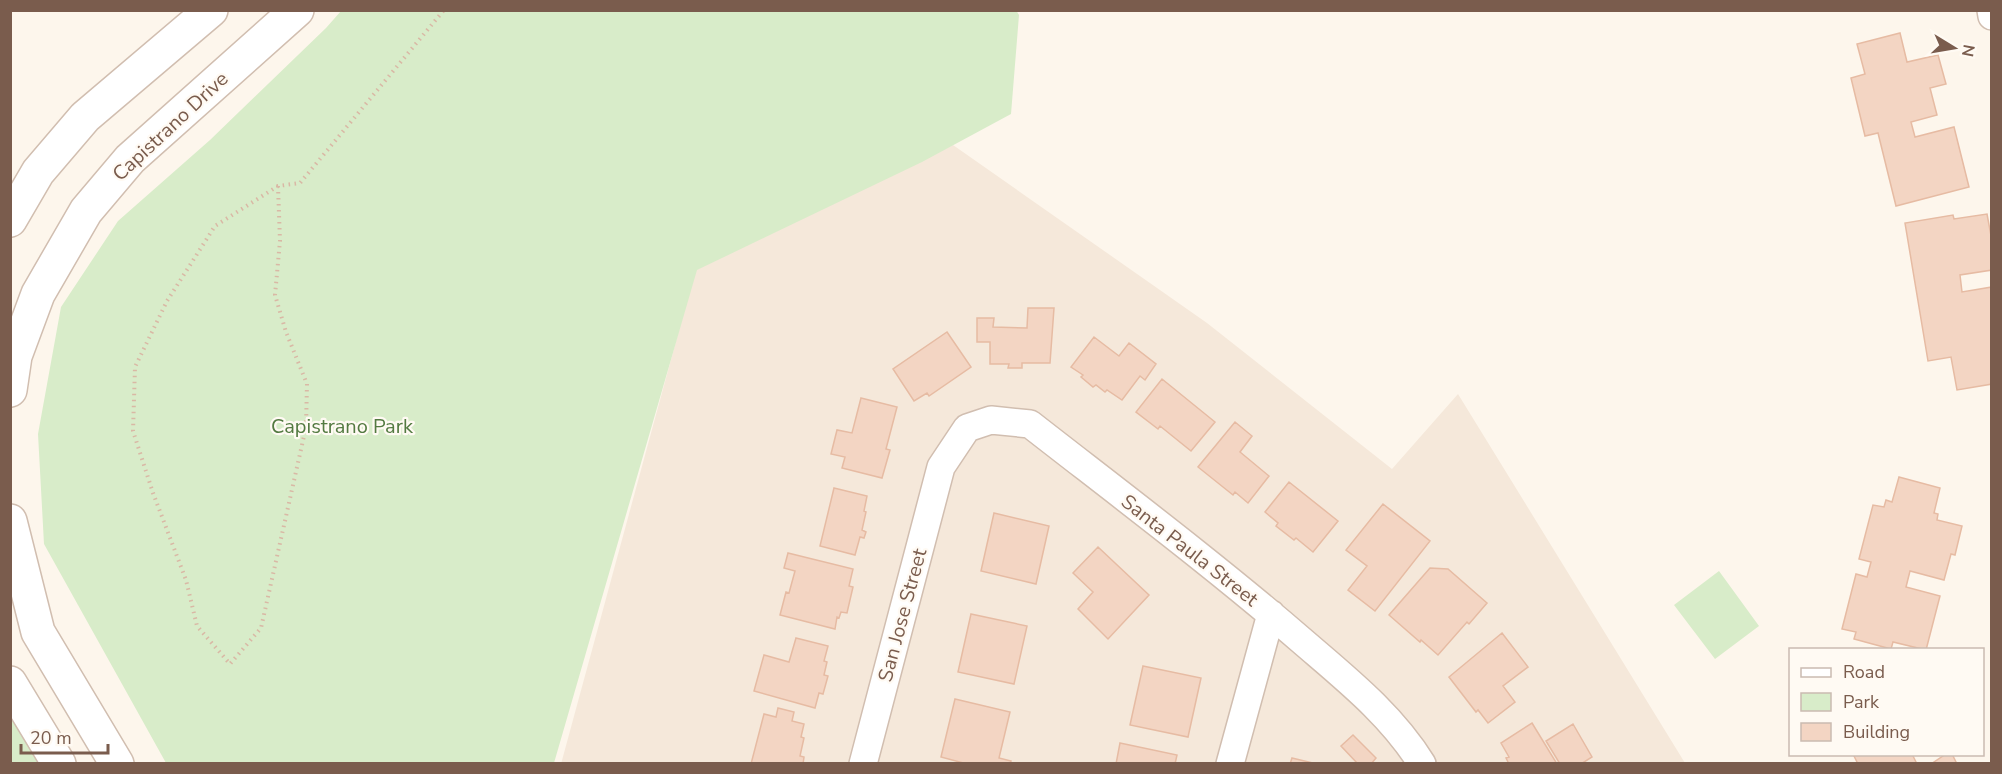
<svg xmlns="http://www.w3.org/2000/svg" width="2002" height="774" viewBox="0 0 2002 774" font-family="'Nunito Sans',sans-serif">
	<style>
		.residential { fill: #f5e8da }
		.green { fill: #d8ecc9 }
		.building { fill: #f3d5c3; stroke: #e6bba3; stroke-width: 1.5 }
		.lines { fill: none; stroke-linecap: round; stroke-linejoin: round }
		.minor-casing { stroke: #d1beb0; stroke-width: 30 }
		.tertiary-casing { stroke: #d1beb0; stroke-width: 36 }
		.path { stroke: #d9b8a5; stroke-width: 4; stroke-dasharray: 1.5 4.5; stroke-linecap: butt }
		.minor { stroke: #fff; stroke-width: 27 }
		.tertiary { stroke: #fff; stroke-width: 33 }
		.labels { text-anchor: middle; stroke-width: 4.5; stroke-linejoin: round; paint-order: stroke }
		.street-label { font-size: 20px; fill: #7a5c4d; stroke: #fffaf3 }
		.park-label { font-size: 20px; fill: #537a41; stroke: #fffaf3 }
	</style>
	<rect width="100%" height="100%" fill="#fdf6ec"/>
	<path class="residential" d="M953,145L1207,323L1392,469L1458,394L1685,763L561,764L697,264Z"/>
	<path class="green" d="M1016,10L1019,15L1011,114L922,162L697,270L554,763H166L44,544L38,434L61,307L118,221L210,140L326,28L341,11Z
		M1719,571L1759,626L1715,659L1674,605Z
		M11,706L48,763H11Z"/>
	<path class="building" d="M1900,33L1907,62L1938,55L1946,84L1930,88L1937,115L1911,122L1915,137L1954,127L1969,187L1896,206L1878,133L1865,136L1851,78L1865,74L1857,44Z
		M1987,214L1992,241V270L1960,275L1962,292L1992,287V384L1957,390L1951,357L1928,361L1905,223L1953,215L1954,219Z
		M1028,308H1054L1050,363H1022V368H1008L1009,364H990V342H977V318H994L993,327L1027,328Z
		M947,332L971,367L929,396L927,393L914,401L893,369Z
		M1094,337L1119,356L1129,343L1156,364L1145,380L1140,376L1122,400L1107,390L1105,392L1096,385L1093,387L1081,377L1083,375L1071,367Z
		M1162,379L1215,422L1191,451L1160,426L1158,429L1136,412Z
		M861,398L897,407L886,449L890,450L882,478L842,468L845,457L831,454L837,430L852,433Z
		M1235,422L1252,436L1240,452L1269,476L1248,503L1235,492L1233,495L1198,467Z
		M1899,477L1940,488L1934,513L1938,514L1937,520L1962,526L1955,555L1951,554L1944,580L1910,571L1906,587L1940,596L1926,650L1893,642L1891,649L1854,639L1856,632L1842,629L1856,574L1867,577L1871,562L1859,559L1873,505L1884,507L1886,500L1892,502Z
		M1289,482L1338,521L1313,552L1296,538L1294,540L1276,526L1278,523L1265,512Z
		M834,488L867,496L864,511L866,512L862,530L866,532L864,538L860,537L855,555L820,546Z
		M1383,504L1430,541L1375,611L1348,590L1367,566L1346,550Z
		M994,513L1049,526L1036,584L981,571Z
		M1098,547L1149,595L1108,639L1078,609L1093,592L1073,573Z
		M788,553L853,569L849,586L853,587L847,613L841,612L839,618L837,617L835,629L780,615L786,592L789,593L795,571L784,568Z
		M1430,568L1448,569L1487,603L1469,624L1467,622L1438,655L1421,640L1420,642L1389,615Z
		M971,614L1027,626L1014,684L958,672Z
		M1502,633L1528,667L1503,686L1515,702L1488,723L1478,710L1476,712L1449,677Z
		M796,638L828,646L824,661L827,662L824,675L828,676L823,694L819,693L815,708L754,691L764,655L789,662Z
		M1143,666L1201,678L1188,737L1130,725Z
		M955,699L1010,712L999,758L1011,761L1010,764H967L941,757Z
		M778,708L794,712L792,721L804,724L801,737L804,738L800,756L804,757L803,764H751L764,714L776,717Z
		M1532,723L1557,764H1509L1506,758L1509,757L1501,743Z
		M1573,724L1592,757L1581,764H1560L1546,741Z
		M1353,735L1376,758L1371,764H1358L1341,746Z
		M1120,743L1177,755L1175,764H1116Z
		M1853,754H1915L1913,756L1917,764H1858Z
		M1946,754H1952L1957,764H1931Z
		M1292,758L1317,764H1290Z"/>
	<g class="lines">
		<g class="minor-casing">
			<path id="minor" d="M1991,10L1992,16
				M863,764L941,467L967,428L991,420L1030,424C1121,495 1214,565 1301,640C1345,678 1391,714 1422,764
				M1230,764L1271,614"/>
		</g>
		<g class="tertiary-casing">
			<path id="tertiary" d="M10,220L38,172L85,117L211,10
				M10,390L15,356L38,294L86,211L130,159L297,10
				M10,521L38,632L117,764
				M10,683L59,764"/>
		</g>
		<path class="path" d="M278,186L280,241L275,295L286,332L307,384L306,427L261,628L230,664L197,626L186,580L153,493L133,431L135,367L167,301L215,226L278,186L300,183L444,10"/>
		<use href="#minor" class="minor"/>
		<use href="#tertiary" class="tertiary"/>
	</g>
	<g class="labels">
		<g class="street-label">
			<text transform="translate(170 126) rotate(-43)" y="7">Capistrano Drive</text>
			<text transform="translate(1190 550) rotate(38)" y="7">Santa Paula Street</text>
			<text transform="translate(902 615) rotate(-75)" y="7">San Jose Street</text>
		</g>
		<g class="park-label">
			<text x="342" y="433">Capistrano Park</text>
		</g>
	</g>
	<rect width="2002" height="774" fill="none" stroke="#7a5c4d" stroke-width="24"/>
	<rect x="1789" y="648" width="195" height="108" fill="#fffaf3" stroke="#cabbb1" stroke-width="1.5"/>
	<rect x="1801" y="668" width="30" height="9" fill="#ffffff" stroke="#cabbb1" stroke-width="1.5"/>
	<text x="1843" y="678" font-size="18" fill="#7a5c4d">Road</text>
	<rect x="1801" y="693" width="30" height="18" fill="#d8ecc9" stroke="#cabbb1" stroke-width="1.5"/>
	<text x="1843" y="708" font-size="18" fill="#7a5c4d">Park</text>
	<rect x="1801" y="723" width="30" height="18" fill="#f3d5c3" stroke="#cabbb1" stroke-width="1.5"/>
	<text x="1843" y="738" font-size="18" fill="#7a5c4d">Building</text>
	<g transform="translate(1954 48) rotate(101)" stroke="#fffaf3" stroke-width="4.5" paint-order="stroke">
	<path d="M0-4.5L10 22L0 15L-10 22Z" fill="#7a5c4d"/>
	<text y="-9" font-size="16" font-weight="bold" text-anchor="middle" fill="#7a5c4d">N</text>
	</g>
	<path d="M21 744v9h87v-9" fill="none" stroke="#7a5c4d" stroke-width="3"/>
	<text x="30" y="744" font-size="18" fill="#7a5c4d" stroke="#fffaf3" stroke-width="4.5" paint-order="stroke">20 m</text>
</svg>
